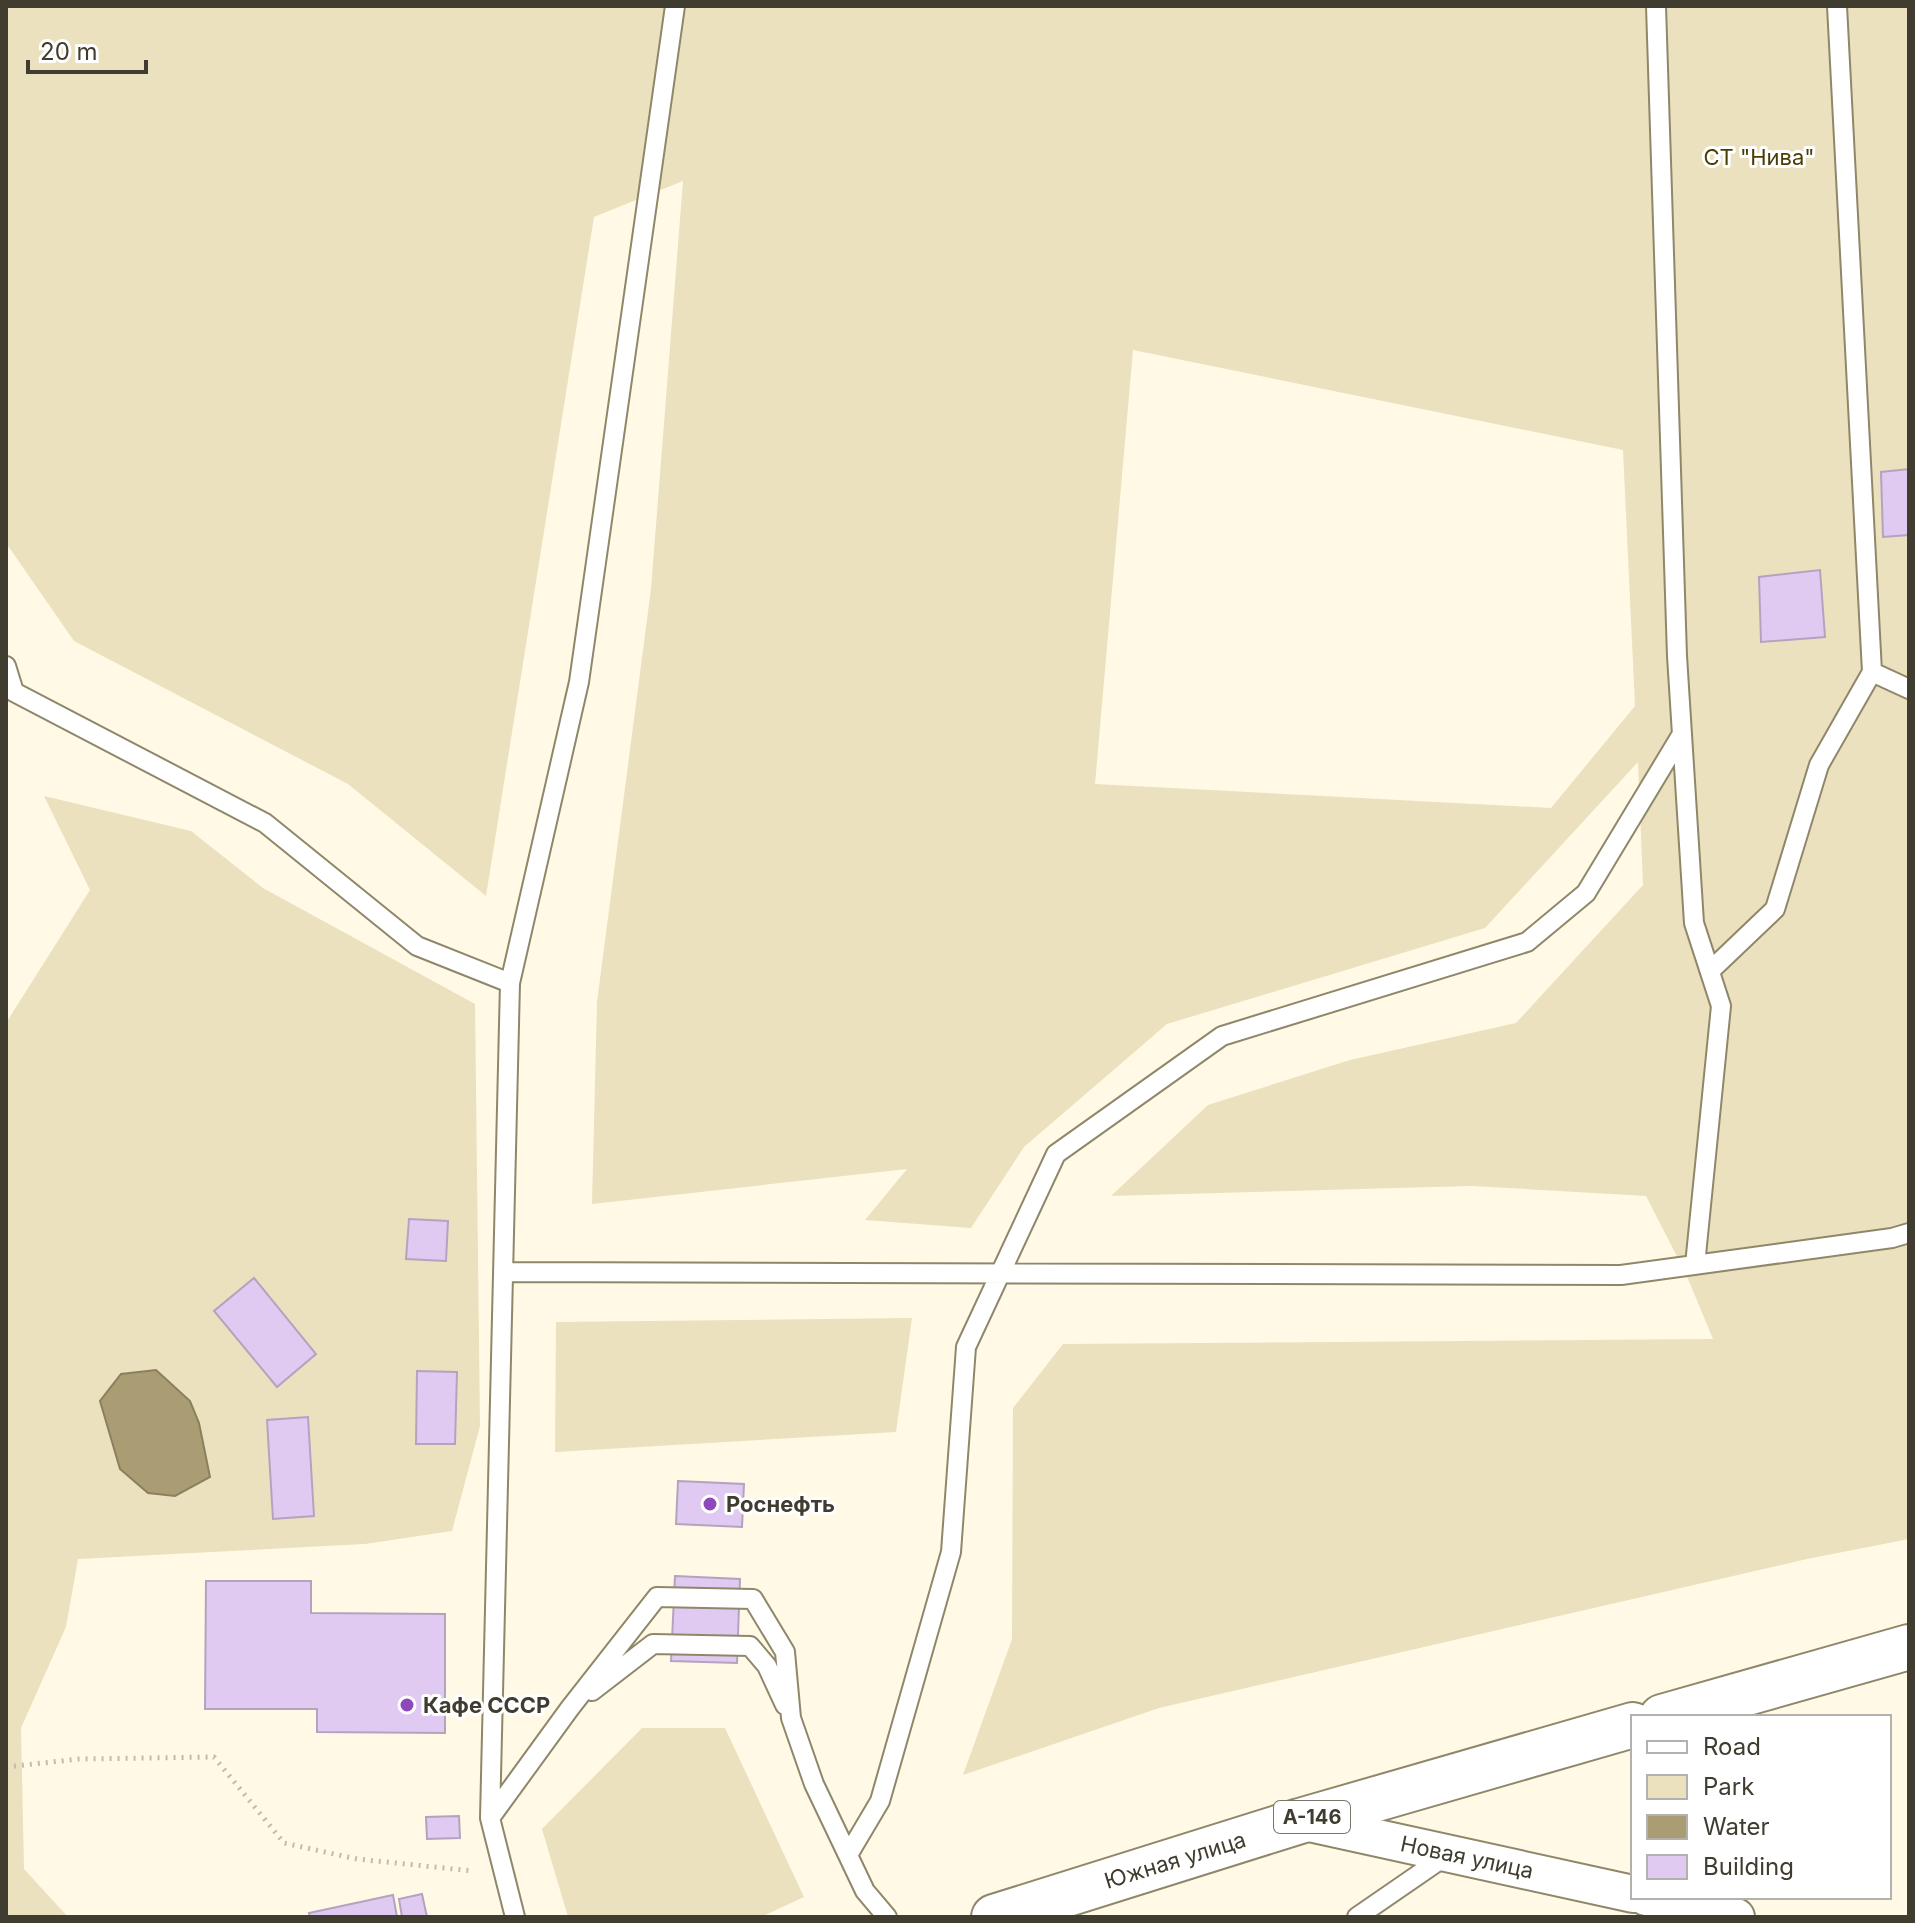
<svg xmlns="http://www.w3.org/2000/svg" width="1915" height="1923" viewBox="0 0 1915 1923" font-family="Inter,sans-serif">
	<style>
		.green { fill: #ebe1bf; fill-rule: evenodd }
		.water { fill: #aa9d73; stroke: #8a805f; stroke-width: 2 }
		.building { fill: #e0caf2; stroke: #b3a3bf; stroke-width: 2 }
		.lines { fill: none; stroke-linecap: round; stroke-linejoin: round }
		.service-casing { stroke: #8f876a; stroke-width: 22 }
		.minor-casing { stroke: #8f876a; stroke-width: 40 }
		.trunk-casing { stroke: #8f876a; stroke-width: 48 }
		.path { stroke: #c1bcab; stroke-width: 5; stroke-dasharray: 2 6; stroke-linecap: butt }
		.service { stroke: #fff; stroke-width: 18 }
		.minor { stroke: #fff; stroke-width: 36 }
		.trunk { stroke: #fff; stroke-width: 44 }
		.poi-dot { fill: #8f48bb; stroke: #fff; stroke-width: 3 }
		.labels { text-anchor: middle; stroke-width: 6; stroke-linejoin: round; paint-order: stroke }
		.shield { fill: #fff; stroke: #79766e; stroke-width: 2 }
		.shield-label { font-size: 20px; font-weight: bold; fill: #403c30 }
		.park-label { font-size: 22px; fill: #4a3c03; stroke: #fff }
		.poi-label { font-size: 22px; font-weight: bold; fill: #403c30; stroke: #fff; text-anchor: start }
		.street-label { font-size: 22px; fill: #403c30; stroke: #fff }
	</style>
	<rect width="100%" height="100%" fill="#fff9e6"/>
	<path class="green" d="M6,6H1909V1539L1807,1559L1159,1708L963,1775L1012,1639L1013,1408L1063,1344L1713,1339L1686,1274L1646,1196L1472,1186L1111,1196L1208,1105L1350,1060L1516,1023L1643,885L1638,762L1485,928L1167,1024L1024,1147L971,1228L865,1220L907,1169L592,1204L597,1002L651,589L683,181L594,217L486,896L348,784L74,641L6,543ZM1133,350L1623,450L1635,706L1551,808L1095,784Z
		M44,796L191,831L263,888L475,1004L480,1426L452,1531L365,1544L78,1559L66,1627L21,1728L24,1869L68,1917H6V1023L90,890Z
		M912,1318L896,1432L555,1452L556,1322Z
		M642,1728H725L804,1897L761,1917H568L542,1829Z"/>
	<path class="water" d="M156,1370L190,1401L199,1423L210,1477L175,1496L148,1493L120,1469L100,1401L121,1374Z"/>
	<path class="building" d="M1909,469V535L1883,537L1881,472Z
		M1820,570L1825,637L1761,642L1759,577Z
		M409,1219L448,1221L446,1261L406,1259Z
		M254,1278L316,1354L277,1387L214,1311Z
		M417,1371L457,1372L455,1444H416Z
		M308,1417L314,1516L273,1519L267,1420Z
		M678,1481L744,1484L742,1527L676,1524Z
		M675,1576L740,1579L737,1663L671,1661Z
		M206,1581H311V1613L445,1614V1733L317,1732V1709H205Z
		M459,1816L460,1838L427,1839L426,1817Z
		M422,1894L427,1917H402L399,1899Z
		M393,1895L397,1917H310L309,1913Z"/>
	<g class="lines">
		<g class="service-casing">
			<path id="service" d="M1656,6L1677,656L1694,923L1721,1006L1695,1265
				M6,666L14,692L265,823L417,946L510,983
				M1872,672L1909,689
				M1710,971L1775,909L1819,765L1872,672L1837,6
				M503,1272L1621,1275L1892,1238L1909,1233
				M592,1691L653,1644L750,1646L767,1666L785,1705
				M490,1818L510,983L579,682L675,6
				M848,1855L880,1801L951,1552L966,1347L1056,1154L1222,1036L1527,942L1586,893L1682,734
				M515,1917L490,1818L570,1708L657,1597L753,1599L785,1652L791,1718L814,1784L865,1891L887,1917
				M1357,1917L1447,1855"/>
		</g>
		<g class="minor-casing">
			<path id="minor" d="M1300,1821L1633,1894
				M1646,1897L1736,1917"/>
		</g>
		<g class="trunk-casing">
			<path id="trunk" d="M1662,1717L1909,1647
				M994,1917L1300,1821L1633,1725"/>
		</g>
		<path class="path" d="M6,1767L79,1759L214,1757L284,1843L357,1859L473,1871"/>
		<use href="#service" class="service"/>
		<use href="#minor" class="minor"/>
		<use href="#trunk" class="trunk"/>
	</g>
	<g class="poi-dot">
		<circle cx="710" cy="1504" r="8"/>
		<circle cx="407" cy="1705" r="8"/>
	</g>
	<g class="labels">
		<rect class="shield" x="1274" y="1801" width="76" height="32" rx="6"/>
		<g class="shield-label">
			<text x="1312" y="1824">А-146</text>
		</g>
		<g class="park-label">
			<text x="1759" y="165">СТ "Нива"</text>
		</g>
		<g class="poi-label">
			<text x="726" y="1512">Роснефть</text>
			<text x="423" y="1713">Кафе СССР</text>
		</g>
		<g class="street-label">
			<text transform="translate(1467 1857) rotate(12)" y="8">Новая улица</text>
			<text transform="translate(1175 1860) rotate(-17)" y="8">Южная улица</text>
		</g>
	</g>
	<rect width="1915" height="1923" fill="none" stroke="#403c30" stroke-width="16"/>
	<rect x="1631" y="1715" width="260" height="184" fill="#ffffff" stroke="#b3b1ac" stroke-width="2"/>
	<rect x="1647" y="1741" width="40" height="12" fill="#ffffff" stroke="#b3b1ac" stroke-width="2"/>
	<text x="1703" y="1755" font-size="24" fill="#403c30">Road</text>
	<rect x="1647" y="1775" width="40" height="24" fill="#ebe1bf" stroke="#b3b1ac" stroke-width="2"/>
	<text x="1703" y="1795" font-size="24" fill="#403c30">Park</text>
	<rect x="1647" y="1815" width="40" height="24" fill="#aa9d73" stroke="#b3b1ac" stroke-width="2"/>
	<text x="1703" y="1835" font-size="24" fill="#403c30">Water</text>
	<rect x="1647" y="1855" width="40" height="24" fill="#e0caf2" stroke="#b3b1ac" stroke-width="2"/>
	<text x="1703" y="1875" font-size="24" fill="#403c30">Building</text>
	<path d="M28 60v12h118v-12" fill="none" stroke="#403c30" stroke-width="4"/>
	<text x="40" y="60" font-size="24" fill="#403c30" stroke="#ffffff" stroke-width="6" paint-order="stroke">20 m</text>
</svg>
